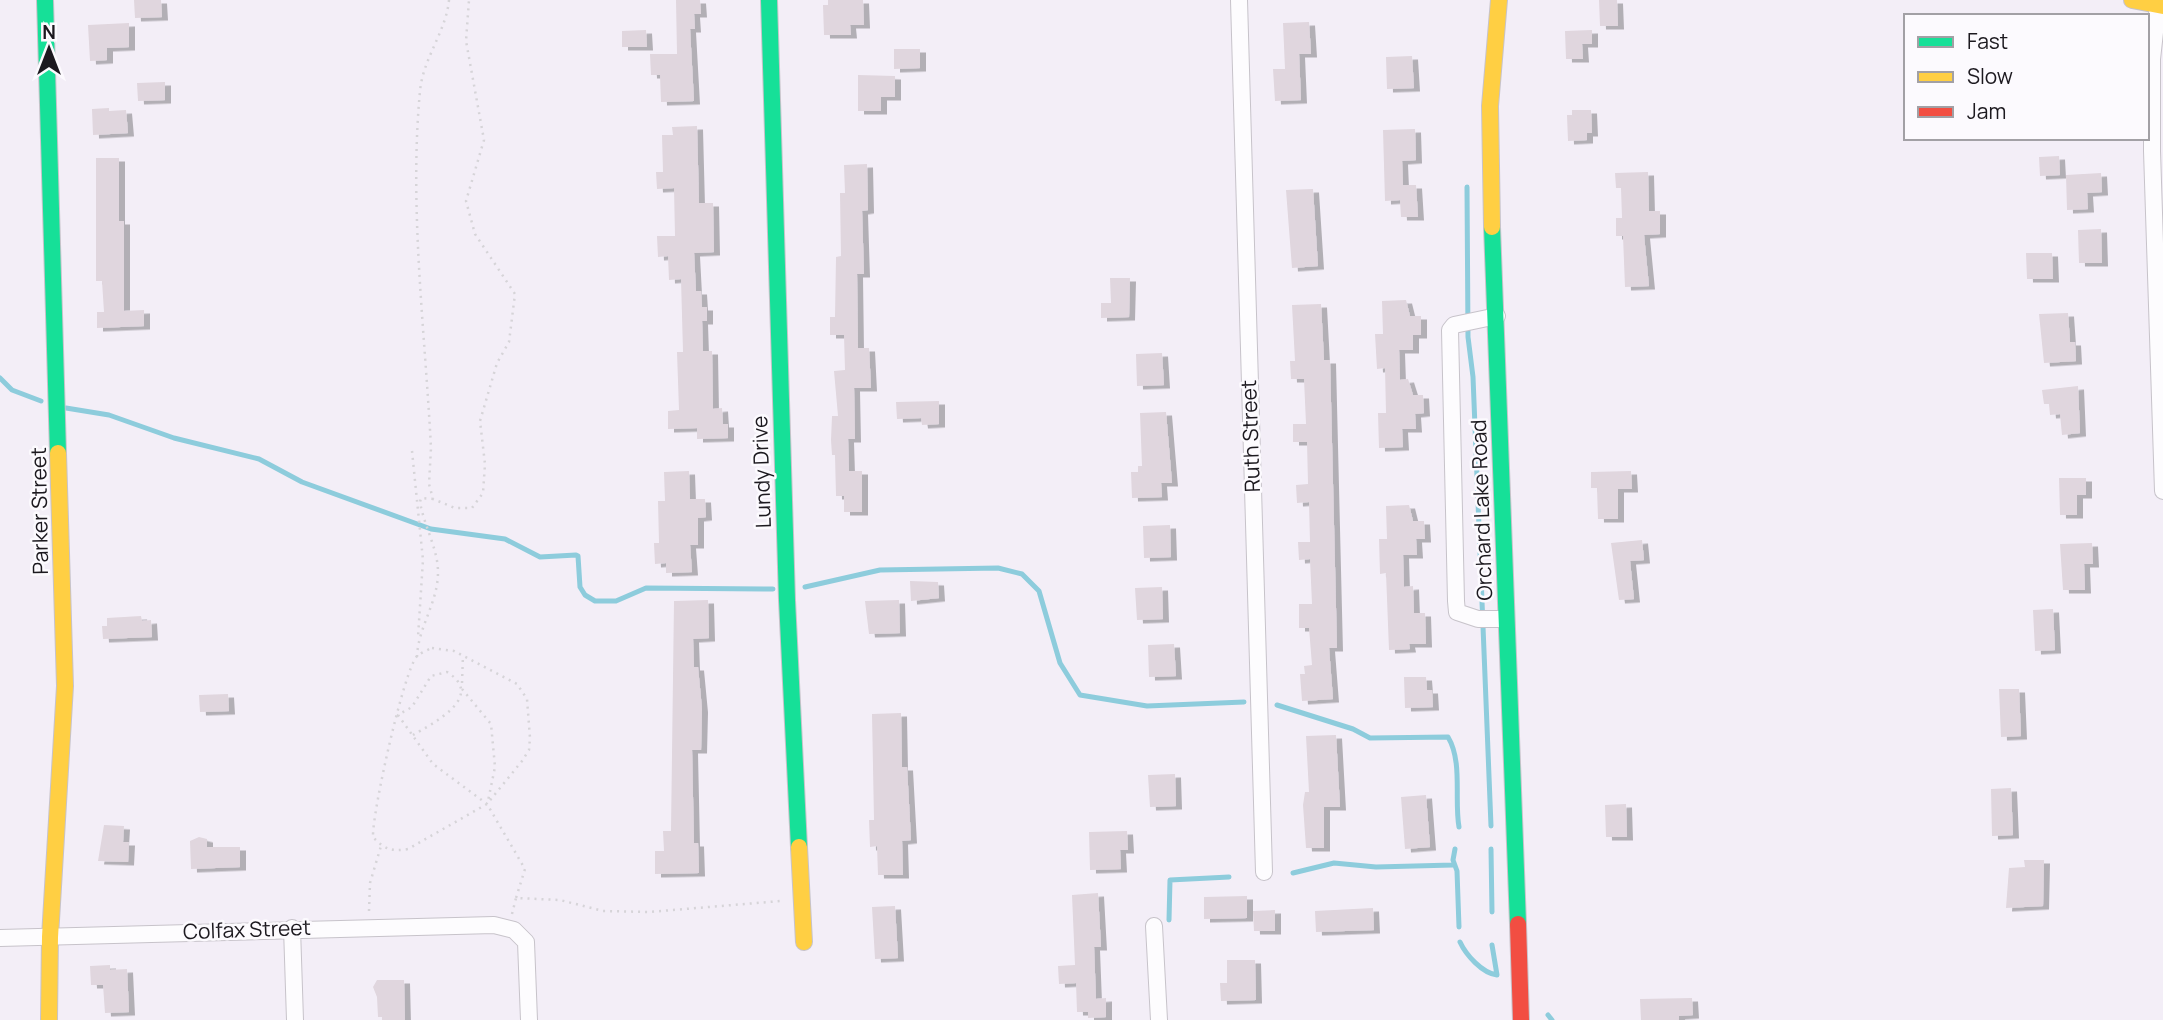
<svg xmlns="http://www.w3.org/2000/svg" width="2163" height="1020" viewBox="0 0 2163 1020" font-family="Manrope,sans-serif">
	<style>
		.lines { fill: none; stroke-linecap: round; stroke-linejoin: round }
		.stream { stroke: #8dccdc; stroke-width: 5 }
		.building { fill: #e0d6de; filter: url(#shadow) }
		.street-casing { stroke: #c7c3ca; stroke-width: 18 }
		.fast-casing { stroke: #c7c3ca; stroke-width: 18 }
		.slow-casing { stroke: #c7c3ca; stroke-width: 18 }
		.jam-casing { stroke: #c7c3ca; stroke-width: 18 }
		.path { stroke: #d6d4d8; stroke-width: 2.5; stroke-dasharray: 2 5; stroke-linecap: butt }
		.street { stroke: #fdfcfe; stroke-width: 16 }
		.fast { stroke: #16e098; stroke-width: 16 }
		.slow { stroke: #ffcf43; stroke-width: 16 }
		.jam { stroke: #f24e42; stroke-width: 16 }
		.labels { text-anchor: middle; stroke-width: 5; stroke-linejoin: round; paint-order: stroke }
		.street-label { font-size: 21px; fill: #1c191f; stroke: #fcfafe }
	</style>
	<defs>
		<filter id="shadow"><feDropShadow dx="6" dy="3.5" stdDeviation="0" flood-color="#0004"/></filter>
	</defs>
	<rect width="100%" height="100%" fill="#f3eef7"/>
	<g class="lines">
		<path class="stream" d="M1467,187L1468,337L1473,377L1491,826
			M0,378L12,390L41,401
			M66,408L109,415L174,438L259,459L302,482L431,529L505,539L540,557L576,555L578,556L580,587L585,595L595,601H616L646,588L773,589
			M805,587L880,570L998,568L1022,574L1039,591L1060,663L1080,695L1147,706L1244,702
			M1277,705L1353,729L1370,738L1448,737C1463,762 1454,799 1459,827
			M1455,849L1453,860L1457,871L1459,927
			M1491,849L1492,912
			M1293,873L1334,863L1376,867L1453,865
			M1169,920L1170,880L1229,877
			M1460,942C1466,955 1482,973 1497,975L1492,945
			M1548,1015L1552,1020"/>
	</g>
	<path class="building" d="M134,0H161L162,17L135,18Z
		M676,0H700L701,14H694L695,29H690L694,101L661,102L660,75H651L650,54H677Z
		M828,0H863L864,25H850L851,35H824L823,5H828Z
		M1599,0H1617L1618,26H1600Z
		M1309,22L1311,54H1299L1301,100L1275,101L1273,69H1285L1283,23Z
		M129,23V47L107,48V60L90,61L88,25Z
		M646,30L647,47H622V31Z
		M1592,30V44H1582L1583,59H1566L1565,31Z
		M894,49H920V68L894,69Z
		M1412,56L1414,88L1387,89L1386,57Z
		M858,75L895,76V97H881V111H858Z
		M165,82V100L138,101L137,83Z
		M109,108V111L126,110L128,133L93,135L92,109Z
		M1572,110H1591L1592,133H1587V140L1568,141L1567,115H1572Z
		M697,126L699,203H713L714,252L694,253L696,291H701L702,307H707V321H702L703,351H712L713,409L722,408L723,424H728V438L697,439V428L668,429V411L679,410L677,352H683L681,279L669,280L668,256L658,257L657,236H675L674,188L657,189L656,172H663L662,135H673L672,127Z
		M1415,129L1416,160L1402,161L1403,185H1416L1418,217H1401L1400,200L1385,201L1383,130Z
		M2059,156L2060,175L2040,176L2039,157Z
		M96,158H119V221H124V311L144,310V326L97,328V312H104L102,281H96Z
		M867,164L868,210L862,211L864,274H857L858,348H869L871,388H854L855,439H848L849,471H862V512H844V496H836L835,455H832L831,440L832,416H838L834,371L845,370L844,335H830V317H835L836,257L841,256L840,193H845L844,165Z
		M1648,172L1649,211H1660V234L1644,235L1649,286L1625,287L1623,236H1616V218H1622L1621,188H1616L1615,173Z
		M2101,173L2102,192L2087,193L2088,209L2067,210L2066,175Z
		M1313,189L1318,266L1292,268L1286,190Z
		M2101,229L2102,263H2079L2078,230Z
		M2026,253H2052L2053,279H2027Z
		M1110,278H1130L1129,317L1101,318V303H1111Z
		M1406,300L1410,316H1421V335H1413V350H1399L1400,380L1408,379L1413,395H1423L1424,413L1415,414L1416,429H1402L1403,447L1379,448L1378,413H1386L1385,368L1377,369L1375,334H1383L1382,301Z
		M1321,304L1324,360H1330L1337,648H1329L1333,699L1302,701L1300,674H1305L1304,666L1312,665L1309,628H1299V604H1312L1310,559L1299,560L1298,542H1310L1309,502L1297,503L1296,485L1308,484L1307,442H1293V424H1306L1304,379H1291L1290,361H1295L1292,305Z
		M2068,313L2070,342H2075L2076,361L2044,363L2039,314Z
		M1162,353L1164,385L1137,386L1136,354Z
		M2078,386L2080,433L2062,435L2060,414L2050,415L2049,404H2044L2042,390Z
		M939,401V424L922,425L921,418L897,419L896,402Z
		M1166,412L1172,483H1161L1162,497L1132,498L1131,472H1138V466H1142L1140,413Z
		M689,471L690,499H705L706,517L698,518V545H690L692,572L666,573V563L655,564L654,543H659L658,501H665L664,472Z
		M1631,471L1632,489H1618V519H1598L1597,488H1591V472Z
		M2059,478H2086V495H2077V515H2060Z
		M1409,505L1413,521H1424L1425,539H1416L1417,555H1403L1404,587L1413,586L1414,613H1425L1426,644H1409L1410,649L1389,650L1386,573L1380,574L1379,539H1387L1386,506Z
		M1170,525L1171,557L1144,558L1143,526Z
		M1642,540L1644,560L1630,561L1634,599L1619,600L1611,543Z
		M2092,543L2093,564H2084L2085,590H2063L2060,544Z
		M910,581L938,582L939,598L911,601Z
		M1162,587L1163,619L1137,620L1135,588Z
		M708,600L709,638L693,639L694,667H698L702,709L701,750H692L694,843H698L699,873L655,874V851H664L663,831H671L674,601Z
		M899,600L900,633L869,634L865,601Z
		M2053,609L2055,650L2035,651L2033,610Z
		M141,616L142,621L151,620L152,637L103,639L102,626H107V618Z
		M1174,644L1176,676L1149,677L1148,645Z
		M1404,677H1426L1427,690H1432L1433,707L1405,708Z
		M1999,689H2019L2021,736L2001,737Z
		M228,694L229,711L200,712L199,695Z
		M901,713L902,767H907L911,840L902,841L903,875H878L877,846L870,847L869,820H874L872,714Z
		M1336,735L1340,807H1324V848H1306L1303,805L1305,792H1309L1306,736Z
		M1175,774L1176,806L1150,807L1148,775Z
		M2011,788L2013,835L1992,836L1991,789Z
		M1426,795L1430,847L1405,849L1401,797Z
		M1626,804L1627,837H1606L1605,805Z
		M104,825L124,826L123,842H129L128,862L98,861Z
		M1127,831L1128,850H1120L1121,869L1090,870L1089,832Z
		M199,837L207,839V847H240V867L191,869L190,841Z
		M2024,860H2044L2043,906L2006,908L2009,868L2025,867Z
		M1098,893L1101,947H1094L1096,999L1106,998V1017L1088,1018V1012H1077L1076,983L1059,984L1058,966L1075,965L1072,895Z
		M1247,896V918L1204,919V897Z
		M895,906L898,958L875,959L872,907Z
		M1373,908L1374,930L1316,932L1315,911Z
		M1275,910V931H1254L1253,911Z
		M1227,960H1255L1256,1000L1221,1001L1220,983H1227Z
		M110,965V970L127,969L129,1012L105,1013L103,985H91L90,966Z
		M377,980H404L405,1020H382V1017H378L377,997L373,987Z
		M1692,998L1693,1015L1679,1016V1020H1641L1640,999Z"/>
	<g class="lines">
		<g class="street-casing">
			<path id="street" d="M1239,0L1264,872
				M2158,5L2152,59V151L2163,491
				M1497,316L1454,325L1450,330L1456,601L1457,612L1478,619H1506
				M1154,926L1159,1020
				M292,928L295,1020
				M0,938L494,925L514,930L526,942L529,1020"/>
		</g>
		<g class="fast-casing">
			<path id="fast" d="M45,0L58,453
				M769,0L787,600L799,847
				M1492,227L1518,924"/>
		</g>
		<g class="slow-casing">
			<path id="slow" d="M2132,0L2163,6
				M1492,227L1490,106L1499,0
				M799,847L804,942
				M49,1020L50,937L65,686L58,453"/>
		</g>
		<g class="jam-casing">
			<path id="jam" d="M1518,924L1521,1020"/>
		</g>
		<path class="path" d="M449,0C446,32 423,58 420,91C409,207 425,331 431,448L429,484L433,499L455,508H472L483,493L485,464L480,421L497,363L509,342L515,294L475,234L466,201L484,140L466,41L469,0
			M412,451L423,560L418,637
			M432,648L454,651L517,684L527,699L530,738L529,750L522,761L487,804L408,849C392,852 384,849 373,837C372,813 404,670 417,656C421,653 427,650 432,648Z
			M417,657C418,627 438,603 438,572C438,549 424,526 420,502L421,498L433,499
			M462,683L463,655
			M462,689L491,724L495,767L488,801
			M413,735C434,723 486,696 447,672L431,676L412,707L398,715L433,764L487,804L525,869L516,898
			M369,911L370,883L381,846
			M512,914L516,898L560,900L603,911L649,912L781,901"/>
		<use href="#street" class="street"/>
		<use href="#fast" class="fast"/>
		<use href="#slow" class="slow"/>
		<use href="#jam" class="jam"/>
	</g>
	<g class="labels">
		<g class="street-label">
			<text transform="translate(1251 436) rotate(-92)" y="7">Ruth Street</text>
			<text transform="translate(762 472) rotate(-92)" y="7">Lundy Drive</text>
			<text transform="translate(1482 510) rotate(-92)" y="7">Orchard Lake Road</text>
			<text transform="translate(40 511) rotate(-91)" y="7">Parker Street</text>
			<text transform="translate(247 930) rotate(-2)" y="7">Colfax Street</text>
		</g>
	</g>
	<rect x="1904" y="14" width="245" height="126" fill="#fcfafe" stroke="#a2a0a5" stroke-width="2"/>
	<rect x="1918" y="37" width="35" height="10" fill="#16e098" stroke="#a2a0a5" stroke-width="2"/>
	<text x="1967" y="49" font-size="21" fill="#1c191f">Fast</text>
	<rect x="1918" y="72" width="35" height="10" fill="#ffcf43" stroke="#a2a0a5" stroke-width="2"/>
	<text x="1967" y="84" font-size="21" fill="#1c191f">Slow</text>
	<rect x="1918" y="107" width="35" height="10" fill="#f24e42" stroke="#a2a0a5" stroke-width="2"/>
	<text x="1967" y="119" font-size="21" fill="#1c191f">Jam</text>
	<g transform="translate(49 49)" stroke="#fcfafe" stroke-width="5" paint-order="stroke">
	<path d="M0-5L12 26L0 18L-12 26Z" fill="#1c191f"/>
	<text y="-10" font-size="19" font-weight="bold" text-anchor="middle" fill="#1c191f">N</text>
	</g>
</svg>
